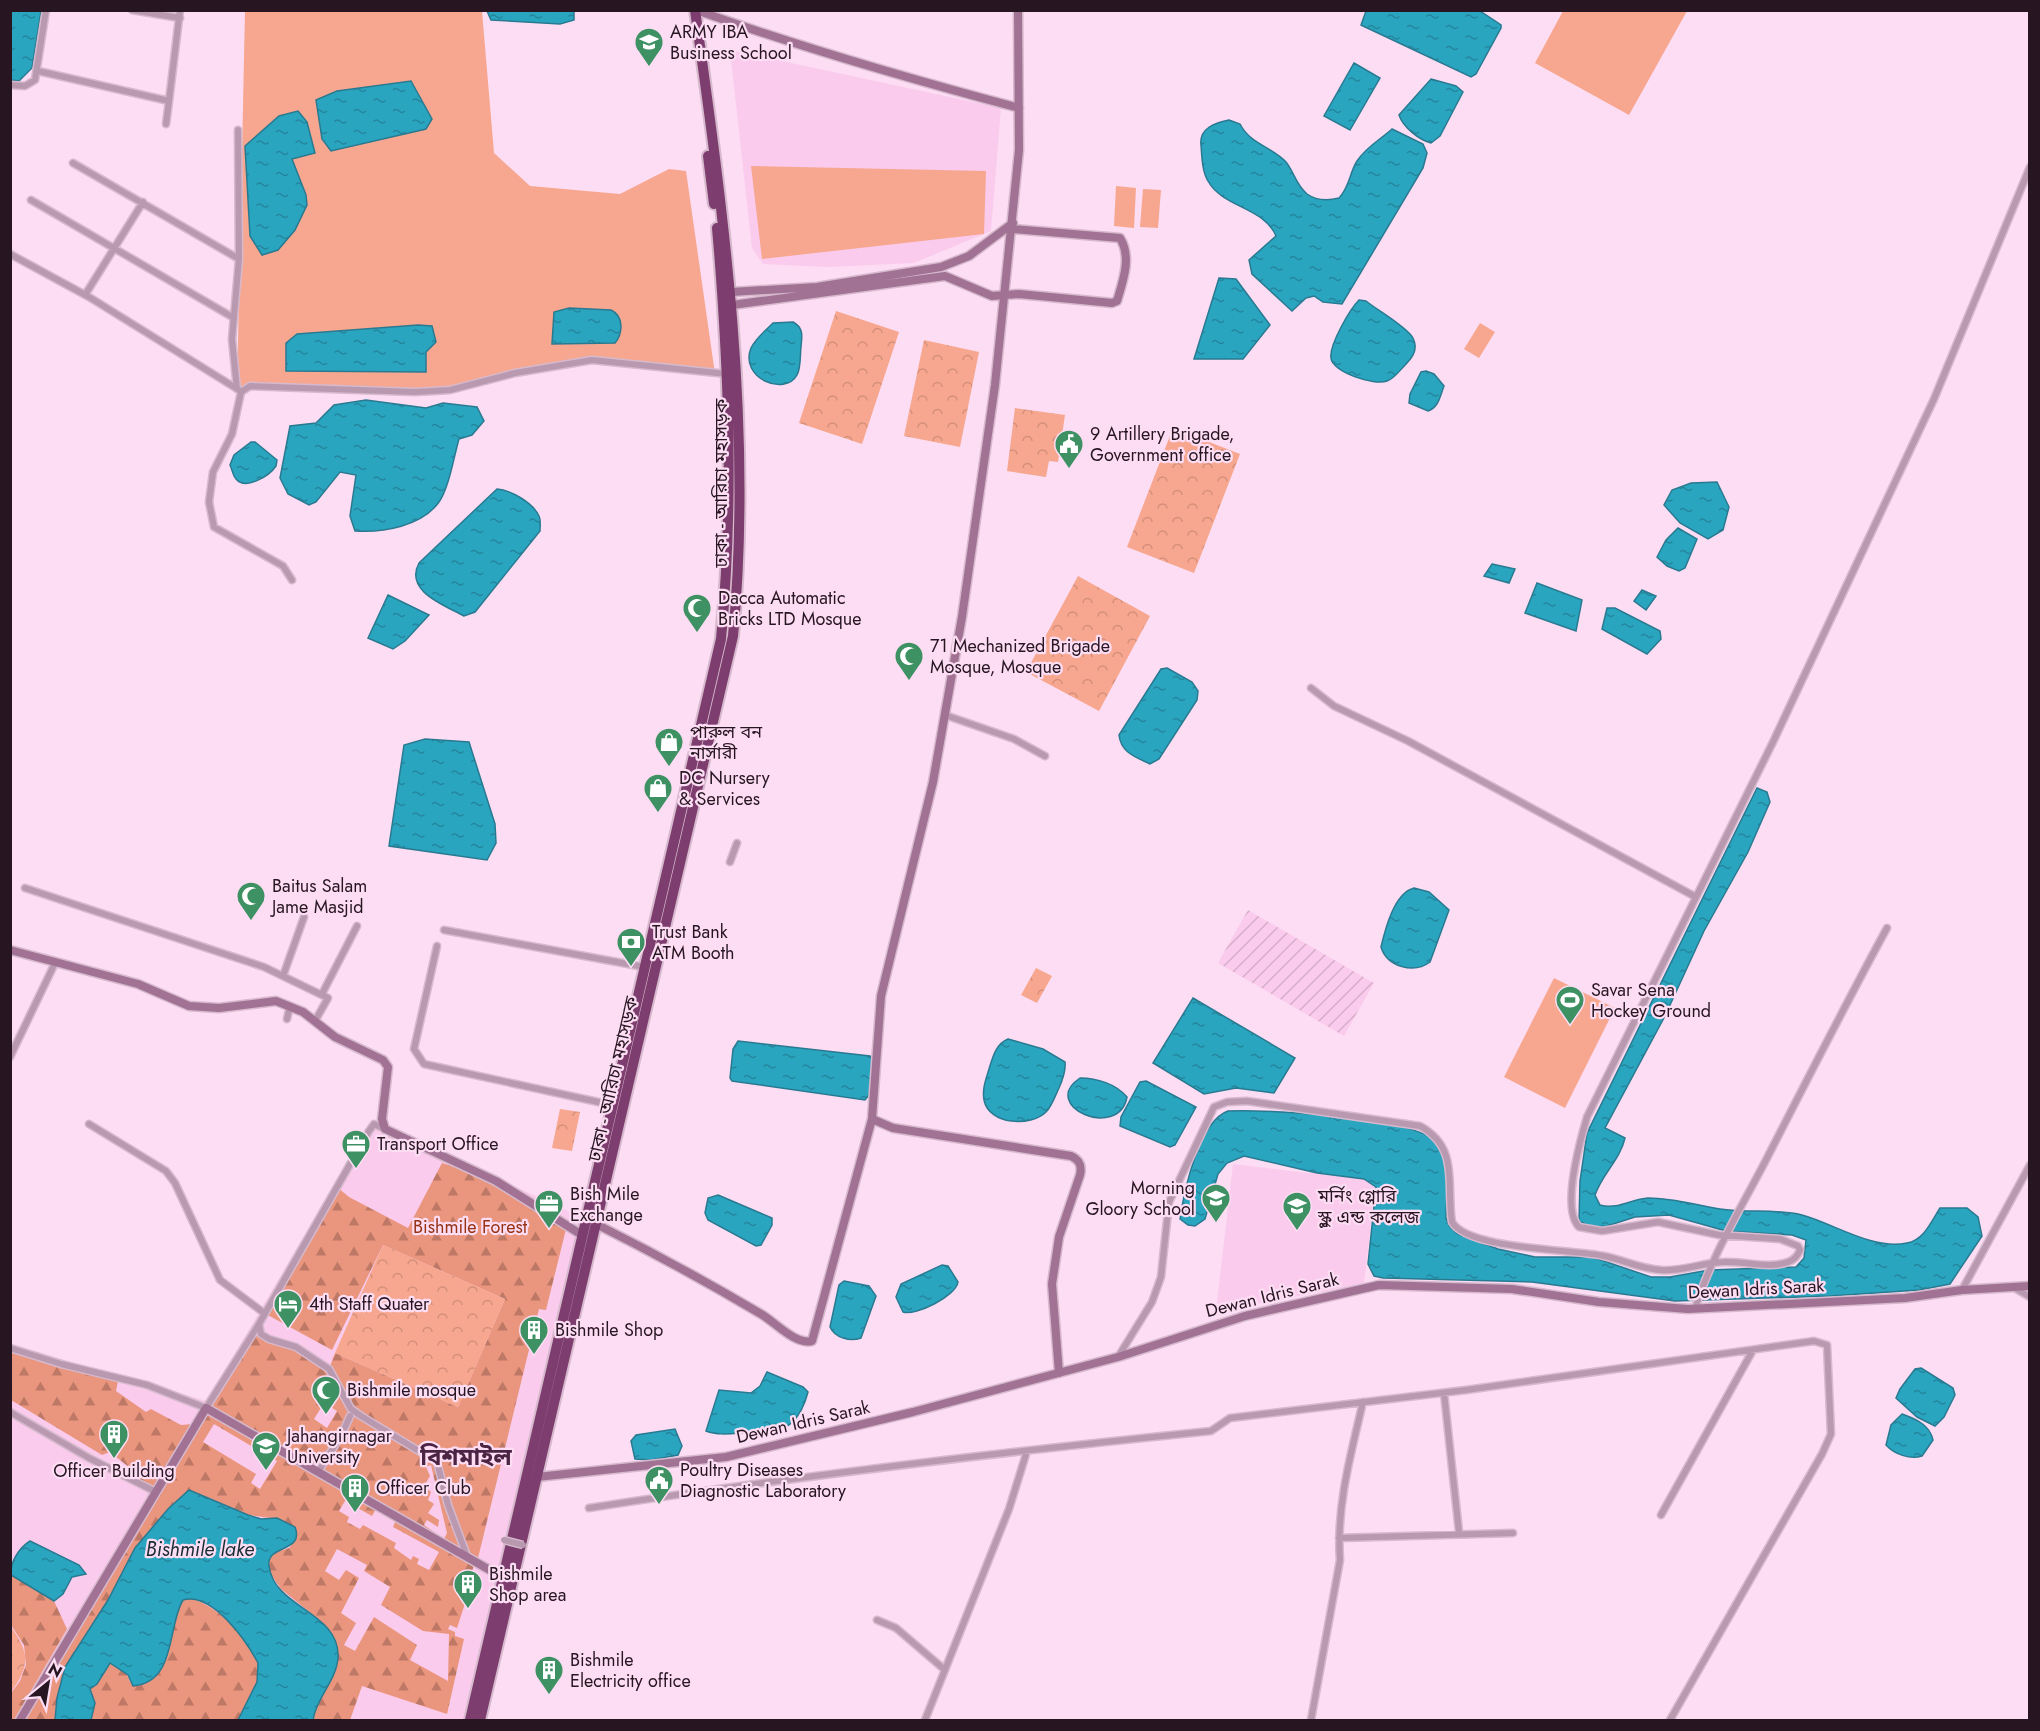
<svg xmlns="http://www.w3.org/2000/svg" width="2040" height="1731" viewBox="0 0 2040 1731" font-family="Jost,'Noto Sans Bengali',sans-serif">
	<style>
		.built { fill: #facbec }
		.industrial { fill: url(#industrial-furrows) }
		.grass { fill: #f7a78f }
		.forest { fill: url(#forest-firs); fill-rule: evenodd }
		.park { fill: url(#park-crowns) }
		.water { fill: url(#water-ripples); stroke: #297a91; stroke-width: 1.5 }
		.lines { fill: none; stroke-linecap: round; stroke-linejoin: round }
		.street-casing { stroke: #d6b9cd; stroke-width: 9 }
		.secondary-casing { stroke: #d6b9cd; stroke-width: 11 }
		.highway-casing { stroke: #d6b9cd; stroke-width: 14 }
		.street { stroke: #b999b0; stroke-width: 6 }
		.secondary { stroke: #a17294; stroke-width: 8 }
		.highway { stroke: #7d3d6e; stroke-width: 10 }
		.street-bridge-casing { stroke: #d6b9cd; stroke-width: 9; stroke-linecap: butt }
		.street-bridge { stroke: #b999b0; stroke-width: 6 }
		.labels { text-anchor: middle; stroke-width: 4.5; stroke-linejoin: round; paint-order: stroke }
		.poi-label { font-size: 18px; fill: #271522; stroke: #fdddf3; text-anchor: start }
		.street-label { font-size: 18px; fill: #271522; stroke: #fdddf3 }
		.park-label { font-size: 18px; fill: #953213; stroke: #fdddf3 }
		.water-label { font-size: 20px; font-style: italic; fill: #192d33; stroke: #fdddf3 }
		.district-label { font-size: 24px; font-weight: bold; fill: #4c2443; stroke: #fdddf3 }
	</style>
	<defs>
		<pattern id="industrial-furrows" width="10" height="10" patternUnits="userSpaceOnUse" patternTransform="scale(1.5)"><rect width="10" height="10" fill="#facbec"/><path d="M-1 1l2-2M0 10L10 0M9 11l2-2" fill="none" stroke="#d6adca"/></pattern>
		<pattern id="forest-firs" width="22" height="20" patternUnits="userSpaceOnUse" patternTransform="scale(1.5)"><rect width="22" height="20" fill="#ea957d"/><path d="M5 1l3.5 6h-7zM16 11l3.5 6h-7z" fill="#be7866"/></pattern>
		<pattern id="park-crowns" width="20" height="18" patternUnits="userSpaceOnUse" patternTransform="scale(1.5)"><rect width="20" height="18" fill="#f7a78f"/><path d="M2 6a3 3 0 1 1 6 0M12 15a3 3 0 1 1 6 0" fill="none" stroke="#d48f7b"/></pattern>
		<pattern id="water-ripples" width="26" height="14" patternUnits="userSpaceOnUse" patternTransform="scale(1.5)"><rect width="26" height="14" fill="#2aa5c0"/><path d="M2 4q2-2 4 0t4 0M15 11q2-2 4 0t4 0" fill="none" stroke="#24859c"/></pattern>
	</defs>
	<rect width="100%" height="100%" fill="#fdddf3"/>
	<path class="built" d="M730,50L1001,108L991,231L914,263L828,267L763,264L752,248Z
		M372,1120L583,1218L463,1720H11L10,1344L207,1401Z
		M1233,1164L1376,1181L1364,1284L1216,1311Z"/>
	<path class="industrial" d="M1248,910L1374,983L1344,1036L1218,963Z"/>
	<path class="grass" d="M245,11H482L494,153L530,186L620,194L669,169L686,171L715,374L592,360L430,391L237,389Z
		M1563,11V10L1687,11L1629,115L1535,63Z
		M751,166L986,171L984,234L762,259Z
		M1116,186L1136,188L1134,228L1114,226Z
		M1143,189L1161,190L1158,228L1140,227Z
		M1480,323L1495,332L1479,358L1464,349Z
		M1554,978L1615,1008L1565,1108L1504,1077Z"/>
	<path class="forest" d="M442,1163L496,1181L567,1225L546,1310L539,1309L478,1558L468,1557L475,1562L470,1578L473,1579L457,1628L450,1625L448,1629L455,1632V1636L464,1639L447,1714L362,1686L350,1720H313L315,1709L334,1673L323,1623L281,1589L271,1575L268,1565L270,1557L276,1552L289,1548L297,1537L270,1518L248,1515L189,1490L168,1509L135,1548L108,1600L65,1667L57,1698L55,1720H20L257,1327C262,1334 316,1361 329,1369L335,1353L458,1407L505,1299L383,1245L332,1350L264,1313L337,1187L349,1197L408,1228ZM324,1403L337,1411L327,1428L314,1419ZM214,1424L277,1461L260,1489L251,1483L256,1474L203,1442ZM431,1465L447,1533L444,1539L424,1525L427,1520L438,1527L439,1520L428,1513L434,1504L428,1500L431,1492L424,1486L430,1476L426,1467ZM345,1501L372,1516L376,1509L396,1520L393,1527L439,1552L429,1570L417,1564L419,1559L413,1556L411,1560L394,1548L396,1543L363,1525L360,1529L347,1522L349,1517L339,1511ZM337,1549L367,1565L364,1571L390,1587L381,1605L423,1631L449,1634L448,1681L410,1660L417,1645L374,1617L355,1651L344,1645L356,1623L341,1613L359,1578L346,1570L339,1580L325,1571Z
		M10,1350L118,1381L116,1391L146,1412L151,1409L181,1425L193,1424L154,1487L127,1474L130,1468L110,1452L102,1455L11,1400Z
		M10,1574L54,1601L67,1629L14,1720H11V1693L20,1681L26,1665L24,1645L11,1625Z
		M191,1598C221,1608 243,1635 258,1663L257,1682L238,1720H91L95,1703L90,1689L97,1684L110,1662C119,1667 127,1671 130,1682L139,1686L157,1675L179,1606L183,1600Z"/>
	<path class="park" d="M836,311L899,332L862,444L799,423Z
		M924,340L979,352L960,447L904,436Z
		M1015,408L1065,415L1058,462L1049,461L1046,477L1007,471Z
		M1173,428L1240,454L1194,573L1127,547Z
		M1078,576L1150,616L1099,711L1026,672Z
		M1036,968L1052,976L1037,1003L1021,995Z
		M560,1109L580,1112L572,1151L552,1148Z
		M383,1245L505,1299L458,1407L335,1353Z
		M11,1627C30,1653 30,1666 11,1692Z"/>
	<path class="water" d="M11,10L41,11L32,68L19,81L11,80Z
		M487,11H574V20L560,24L491,20Z
		M1366,11H1480L1501,25V28L1476,74L1471,77L1361,25Z
		M1354,63L1380,78L1350,130L1324,116Z
		M1431,79L1456,86L1463,92L1440,136L1431,143C1419,140 1403,127 1399,115Z
		M411,81L432,119L426,129L331,151L322,139L316,100L337,91Z
		M298,111L307,122L315,153L292,159L306,195L307,205L295,230L278,250L262,255L250,236L245,146L279,116Z
		M1229,120L1240,124C1251,145 1271,146 1286,162C1294,172 1296,185 1307,194C1317,201 1327,201 1339,198C1350,186 1349,174 1357,161C1367,146 1380,140 1392,129L1423,144L1427,153L1423,168L1342,304L1323,302L1314,296L1306,298L1292,311L1252,274L1249,260L1276,236C1264,207 1223,208 1208,181C1202,171 1202,157 1201,145C1199,128 1215,123 1229,120Z
		M1219,278L1236,279L1270,325L1243,359H1194Z
		M1359,300L1366,301C1377,310 1407,327 1413,338C1418,348 1414,356 1407,363C1401,369 1394,379 1387,381C1374,386 1332,372 1331,358C1329,345 1350,309 1359,300Z
		M569,308L611,310C624,316 623,333 615,343L552,344L554,312Z
		M793,322C804,328 802,336 801,347C800,355 801,368 797,375C785,397 739,378 751,348C755,339 766,330 773,323Z
		M418,325L432,326L436,342L426,352V372L286,371V343L297,334Z
		M1426,371L1434,374L1444,386C1440,396 1439,407 1428,411L1409,403L1410,394L1421,372Z
		M366,400L426,408L443,403L477,407L484,421L472,435L459,439C454,456 449,488 439,502C422,526 383,533 355,531L350,516L356,475L340,472L316,502L309,505L288,494L280,478L290,426L316,423L334,405Z
		M251,442H255L277,460L276,466C270,475 246,491 236,479C233,476 232,469 230,465L234,455Z
		M1717,482L1729,507L1723,530L1708,539L1680,523L1664,505L1672,490L1691,483Z
		M497,489C511,490 533,503 539,516C541,520 540,526 540,531L475,612L464,616C444,605 404,591 419,563Z
		M1678,528L1697,539L1685,568L1679,571L1667,566L1657,557L1666,540Z
		M1492,564L1515,569L1509,583L1484,576Z
		M1537,583L1582,600L1576,631L1525,613Z
		M1642,590L1656,596L1646,610L1634,601Z
		M388,595L429,615L405,641L393,649L368,638Z
		M1607,608H1615L1660,631L1661,639L1647,654L1602,629Z
		M1167,668L1192,682L1198,691L1197,700L1159,759L1150,764C1136,757 1121,753 1119,735L1161,669Z
		M425,739L469,742L495,824L496,843L487,860L389,846L404,745Z
		M1757,788L1767,792L1770,802L1748,852L1704,931L1665,1016L1605,1128L1625,1138C1620,1160 1602,1174 1595,1195L1600,1205C1618,1210 1631,1199 1648,1198C1674,1198 1695,1205 1720,1209C1745,1213 1773,1209 1798,1214C1830,1221 1872,1251 1907,1243C1924,1240 1931,1222 1940,1208H1967L1978,1217L1982,1236L1950,1284L1919,1290L1830,1296L1675,1301L1532,1282L1383,1278L1374,1276L1368,1264L1376,1187L1364,1179L1317,1173L1244,1156L1227,1163L1218,1174L1205,1219L1195,1226L1188,1225L1180,1219C1184,1191 1199,1121 1228,1111C1264,1109 1415,1117 1436,1142C1452,1161 1446,1195 1446,1218L1450,1227L1458,1234L1498,1249L1535,1257H1592L1651,1277H1670L1709,1270L1796,1267L1804,1258L1806,1240L1792,1235L1726,1231L1669,1215L1635,1217L1607,1226L1591,1227L1579,1221L1580,1181L1587,1133Z
		M1414,888L1429,892L1449,910L1430,962C1414,974 1387,967 1381,947C1385,930 1394,893 1414,888Z
		M1193,998L1295,1058L1274,1093L1236,1088L1204,1094L1153,1063Z
		M1008,1039L1043,1049L1065,1062C1066,1071 1063,1079 1059,1088C1055,1096 1052,1106 1046,1112C1031,1127 989,1125 984,1100C982,1089 986,1079 989,1069C993,1056 996,1044 1008,1039Z
		M738,1041L870,1056L874,1060L869,1095L865,1100L732,1081L730,1078L733,1049Z
		M1080,1078C1097,1078 1116,1084 1127,1097C1119,1141 1038,1106 1080,1078Z
		M1146,1081L1196,1107L1175,1145L1170,1147L1120,1126L1121,1117L1140,1082Z
		M718,1195L772,1218V1225L761,1245L756,1246L708,1220L705,1213L708,1198Z
		M942,1265L948,1266L958,1282C956,1296 916,1316 903,1312L896,1297L901,1284Z
		M844,1281L869,1286L876,1296L861,1338C850,1342 835,1338 830,1327L839,1285Z
		M1921,1368L1953,1388L1955,1395L1944,1417L1935,1426L1917,1417L1896,1398L1900,1389L1915,1369Z
		M767,1372L803,1387L808,1392C801,1419 787,1434 758,1434C752,1435 745,1432 739,1433C728,1434 716,1435 706,1431L719,1390L751,1393L760,1386Z
		M1902,1414C1916,1419 1930,1425 1933,1440L1922,1456C1910,1460 1894,1454 1886,1445L1891,1425Z
		M675,1429L682,1446L678,1455L651,1460L635,1459L631,1441L636,1435Z
		M189,1490L248,1515L261,1519L277,1518L295,1527C305,1553 266,1544 269,1566C274,1608 340,1612 338,1657C337,1680 316,1698 313,1720H238L257,1682L258,1663C246,1640 212,1592 183,1600C167,1626 177,1682 133,1686L128,1675L110,1663L97,1684L90,1689L95,1703L91,1720H55L57,1698L65,1667L108,1600L135,1548L168,1509Z
		M30,1541L79,1565L86,1574L72,1577L63,1594L54,1601L11,1575C10,1562 19,1548 30,1541Z"/>
	<g class="lines">
		<g class="street-casing">
			<path id="street" d="M132,10L180,18
				M38,71L169,101L180,10
				M10,85L25,86L35,80L46,10
				M166,124L169,101
				M238,130L239,259
				M73,163L239,259L232,339L237,389
				M31,200L234,318
				M10,254L89,297L239,390
				M85,295L143,202
				M292,580L283,566L214,527L209,502L213,472L232,434L241,392L250,386L415,392L450,390L515,373L592,360L727,374
				M1311,688L1334,706L1408,741L1694,896
				M945,715L1014,739L1045,756
				M730,862L737,843
				M25,888L264,967L328,998L315,1021
				M444,930L644,967
				M437,946L414,1049L424,1064L612,1105
				M283,976L304,917
				M322,994L357,926
				M287,1019L290,1006
				M10,1057L55,963
				M89,1124L166,1171L175,1183L220,1280L264,1313
				M385,1129L374,1124L369,1131L259,1324L261,1334L269,1339L296,1347L329,1369L351,1409L361,1416L437,1462L448,1505L467,1556
				M2013,1287L2030,1297
				M1962,1290L2030,1165
				M1695,1309C1711,1257 1741,1208 1766,1160C1806,1082 1845,1005 1887,928
				M10,1348L61,1364L147,1385L206,1408L259,1324
				M1118,1357L1152,1302L1161,1277L1169,1202L1214,1107L1227,1102L1247,1101L1420,1126C1460,1148 1446,1185 1452,1222C1468,1250 1573,1249 1604,1256C1624,1260 1641,1269 1661,1270C1682,1272 1704,1262 1724,1262C1743,1261 1770,1269 1788,1262C1794,1260 1798,1255 1800,1250L1798,1246L1780,1239L1719,1235L1658,1222L1602,1231L1579,1227C1561,1209 1580,1141 1587,1117L1773,742L1934,399L2030,167
				M1444,1393L1459,1532
				M10,1412L89,1458L156,1492
				M318,1472L342,1434L350,1416
				M589,1508C796,1476 1003,1452 1211,1431L1230,1418L1466,1390L1814,1341L1827,1345L1831,1434L1822,1454L1670,1720
				M1661,1515L1753,1350
				M1339,1538L1513,1533
				M877,1620L896,1628L945,1670
				M925,1720L1009,1509L1027,1451
				M1311,1720L1340,1560C1336,1507 1351,1453 1363,1402"/>
		</g>
		<g class="secondary-casing">
			<path id="secondary" d="M696,10C803,48 910,79 1019,108
				M1018,10L1019,150L995,385L962,617L933,782L881,996L872,1119L893,1128L1071,1156C1080,1160 1082,1166 1080,1175L1059,1237L1052,1284L1059,1373
				M731,292L817,287L941,267L969,256L1013,223
				M732,305L945,276L992,296L1019,294L1112,303L1117,301C1123,281 1132,257 1120,238L1012,229
				M10,950L138,984L189,1006L219,1008L276,1001L303,1012L335,1037L383,1060L388,1067L382,1119L385,1129L496,1181L582,1235
				M596,1224C652,1252 707,1282 761,1314C775,1322 795,1345 812,1341L872,1119
				M537,1477L726,1457L913,1412L1118,1357L1245,1316L1379,1285L1512,1289L1599,1302L1688,1309L1905,1298L1962,1290L2030,1286
				M20,1720L206,1408L502,1577"/>
		</g>
		<g class="highway-casing">
			<path id="highway" d="M708,156L714,204
				M470,1720L721,639C734,502 729,365 717,228
				M480,1720L733,636C753,427 724,218 695,10"/>
		</g>
		<use href="#street" class="street"/>
		<use href="#secondary" class="secondary"/>
		<use href="#highway" class="highway"/>
		<g class="street-bridge-casing">
			<path id="street-bridge" d="M504,1540L523,1545"/>
		</g>
		<use href="#street-bridge" class="street-bridge"/>
	</g>
	<defs>
		<g id="school-pin" transform="scale(1.5)"><path d="M0 17L-7.5 6A9.5 9.5 0 1 1 7.5 6Z" fill="#3d9163" stroke="#fdddf3"/><path d="M0-5L7-2L0 1L-7-2ZM-4 1L0 2.5L4 1V4Q0 6-4 4Z" fill="#fff"/></g>
		<g id="civic-pin" transform="scale(1.5)"><path d="M0 17L-7.5 6A9.5 9.5 0 1 1 7.5 6Z" fill="#3d9163" stroke="#fdddf3"/><path d="M-.6-6.5H3V-4.5H.6V-3L4-1V1h2V6H-6V1h2V-1L-.6-3ZM-1.2 2.5V6h2.4V2.5Z" fill="#fff"/></g>
		<g id="mosque-pin" transform="scale(1.5)"><path d="M0 17L-7.5 6A9.5 9.5 0 1 1 7.5 6Z" fill="#3d9163" stroke="#fdddf3"/><path d="M3.5-4.9A6 6 0 1 0 3.5 4.9A5 5 0 1 1 3.5-4.9Z" fill="#fff"/></g>
		<g id="shop-pin" transform="scale(1.5)"><path d="M0 17L-7.5 6A9.5 9.5 0 1 1 7.5 6Z" fill="#3d9163" stroke="#fdddf3"/><path d="M-5-2.5h2.3a2.7 3.5 0 0 1 5.4 0H5L5.5 6h-11ZM-1.5-2.5h3a1.5 2.3 0 0 0-3 0Z" fill="#fff"/></g>
		<g id="bank-pin" transform="scale(1.5)"><path d="M0 17L-7.5 6A9.5 9.5 0 1 1 7.5 6Z" fill="#3d9163" stroke="#fdddf3"/><path d="M-6-4H6V4H-6ZM0-2.3a2.3 2.3 0 1 0 0 4.6a2.3 2.3 0 1 0 0-4.6Z" fill="#fff"/></g>
		<g id="stadium-pin" transform="scale(1.5)"><path d="M0 17L-7.5 6A9.5 9.5 0 1 1 7.5 6Z" fill="#3d9163" stroke="#fdddf3"/><path d="M0-5a6.5 5 0 1 0 0 10a6.5 5 0 1 0 0-10ZM-3.5-1.8h7v3.6h-7Z" fill="#fff"/></g>
		<g id="office-pin" transform="scale(1.5)"><path d="M0 17L-7.5 6A9.5 9.5 0 1 1 7.5 6Z" fill="#3d9163" stroke="#fdddf3"/><path d="M-6-3h4V-5.5h4V-3h4V5H-6ZM-1-4.5V-3h2v-1.5ZM-6 0V1H6V0Z" fill="#fff"/></g>
		<g id="university-pin" transform="scale(1.5)"><path d="M0 17L-7.5 6A9.5 9.5 0 1 1 7.5 6Z" fill="#3d9163" stroke="#fdddf3"/><path d="M0-5L7-2L0 1L-7-2ZM-4 1L0 2.5L4 1V4Q0 6-4 4Z" fill="#fff"/></g>
		<g id="hotel-pin" transform="scale(1.5)"><path d="M0 17L-7.5 6A9.5 9.5 0 1 1 7.5 6Z" fill="#3d9163" stroke="#fdddf3"/><path d="M-6-4.5h1.5V1H6V5H4.5V3h-9V5H-6ZM-4 0a1.8 1.8 0 1 1 3.6 0ZM.5 0V-2.5h3Q6-2.5 6 0Z" fill="#fff"/></g>
		<g id="building-pin" transform="scale(1.5)"><path d="M0 17L-7.5 6A9.5 9.5 0 1 1 7.5 6Z" fill="#3d9163" stroke="#fdddf3"/><path d="M-4-6H4V6H1V3H-1V6H-4ZM-2.5-4.3h1.7v1.8h-1.7ZM.8-4.3h1.7v1.8H.8ZM-2.5-1h1.7V.8h-1.7ZM.8-1h1.7V.8H.8Z" fill="#fff"/></g>
	</defs>
	<g fill-rule="evenodd">
		<use href="#school-pin" x="649" y="42"/>
		<use href="#civic-pin" x="1069" y="444"/>
		<use href="#mosque-pin" x="697" y="608"/>
		<use href="#mosque-pin" x="909" y="656"/>
		<use href="#shop-pin" x="669" y="742"/>
		<use href="#shop-pin" x="658" y="788"/>
		<use href="#mosque-pin" x="251" y="896"/>
		<use href="#bank-pin" x="631" y="942"/>
		<use href="#stadium-pin" x="1570" y="1000"/>
		<use href="#office-pin" x="356" y="1144"/>
		<use href="#school-pin" x="1216" y="1198"/>
		<use href="#office-pin" x="549" y="1204"/>
		<use href="#university-pin" x="1297" y="1206"/>
		<use href="#hotel-pin" x="288" y="1304"/>
		<use href="#building-pin" x="534" y="1330"/>
		<use href="#mosque-pin" x="326" y="1390"/>
		<use href="#building-pin" x="114" y="1434"/>
		<use href="#university-pin" x="266" y="1446"/>
		<use href="#civic-pin" x="659" y="1480"/>
		<use href="#building-pin" x="355" y="1488"/>
		<use href="#building-pin" x="468" y="1584"/>
		<use href="#building-pin" x="549" y="1670"/>
	</g>
	<g class="labels">
		<g class="poi-label">
			<text x="670" y="38">ARMY IBA<tspan x="670" dy="21">Business School</tspan></text>
			<text x="1090" y="440">9 Artillery Brigade,<tspan x="1090" dy="21">Government office</tspan></text>
			<text x="718" y="604">Dacca Automatic<tspan x="718" dy="21">Bricks LTD Mosque</tspan></text>
			<text x="930" y="652">71 Mechanized Brigade<tspan x="930" dy="21">Mosque, Mosque</tspan></text>
			<text x="690" y="738">পারুল বন<tspan x="690" dy="21">নার্সারী</tspan></text>
			<text x="679" y="784">DC Nursery<tspan x="679" dy="21">&amp; Services</tspan></text>
			<text x="272" y="892">Baitus Salam<tspan x="272" dy="21">Jame Masjid</tspan></text>
			<text x="652" y="938">Trust Bank<tspan x="652" dy="21">ATM Booth</tspan></text>
			<text x="1591" y="996">Savar Sena<tspan x="1591" dy="21">Hockey Ground</tspan></text>
			<text x="377" y="1150">Transport Office</text>
			<text x="1195" y="1194" text-anchor="end">Morning<tspan x="1195" dy="21">Gloory School</tspan></text>
			<text x="570" y="1200">Bish Mile<tspan x="570" dy="21">Exchange</tspan></text>
			<text x="1318" y="1202">মর্নিং গ্লোরি<tspan x="1318" dy="21">স্কুল এন্ড কলেজ</tspan></text>
			<text x="309" y="1310">4th Staff Quater</text>
			<text x="555" y="1336">Bishmile Shop</text>
			<text x="347" y="1396">Bishmile mosque</text>
			<text x="287" y="1442">Jahangirnagar<tspan x="287" dy="21">University</tspan></text>
			<text x="680" y="1476">Poultry Diseases<tspan x="680" dy="21">Diagnostic Laboratory</tspan></text>
			<text x="114" y="1477" text-anchor="middle">Officer Building</text>
			<text x="376" y="1494">Officer Club</text>
			<text x="489" y="1580">Bishmile<tspan x="489" dy="21">Shop area</tspan></text>
			<text x="570" y="1666">Bishmile<tspan x="570" dy="21">Electricity office</tspan></text>
		</g>
		<g class="street-label">
			<text transform="translate(721 483) rotate(-90)" y="6">ঢাকা - আরিচা মহাসড়ক</text>
			<text transform="translate(613 1079) rotate(-77)" y="6">ঢাকা - আরিচা মহাসড়ক</text>
			<text transform="translate(1756 1289) rotate(-3)" y="6">Dewan Idris Sarak</text>
			<text transform="translate(1272 1295) rotate(-14)" y="6">Dewan Idris Sarak</text>
			<text transform="translate(803 1422) rotate(-13)" y="6">Dewan Idris Sarak</text>
		</g>
		<g class="park-label">
			<text x="470" y="1233">Bishmile Forest</text>
		</g>
		<g class="water-label">
			<text x="200" y="1556">Bishmile lake</text>
		</g>
		<g class="district-label">
			<text x="466" y="1465">বিশমাইল</text>
		</g>
	</g>
	<rect width="2040" height="1731" fill="none" stroke="#271522" stroke-width="24"/>
	<g transform="translate(48 1683) rotate(30)" stroke="#fdddf3" stroke-width="4.5" paint-order="stroke">
	<path d="M0-4.5L10 22L0 15L-10 22Z" fill="#271522"/>
	<text y="-9" font-size="16" font-weight="bold" text-anchor="middle" fill="#271522">N</text>
	</g>
</svg>
